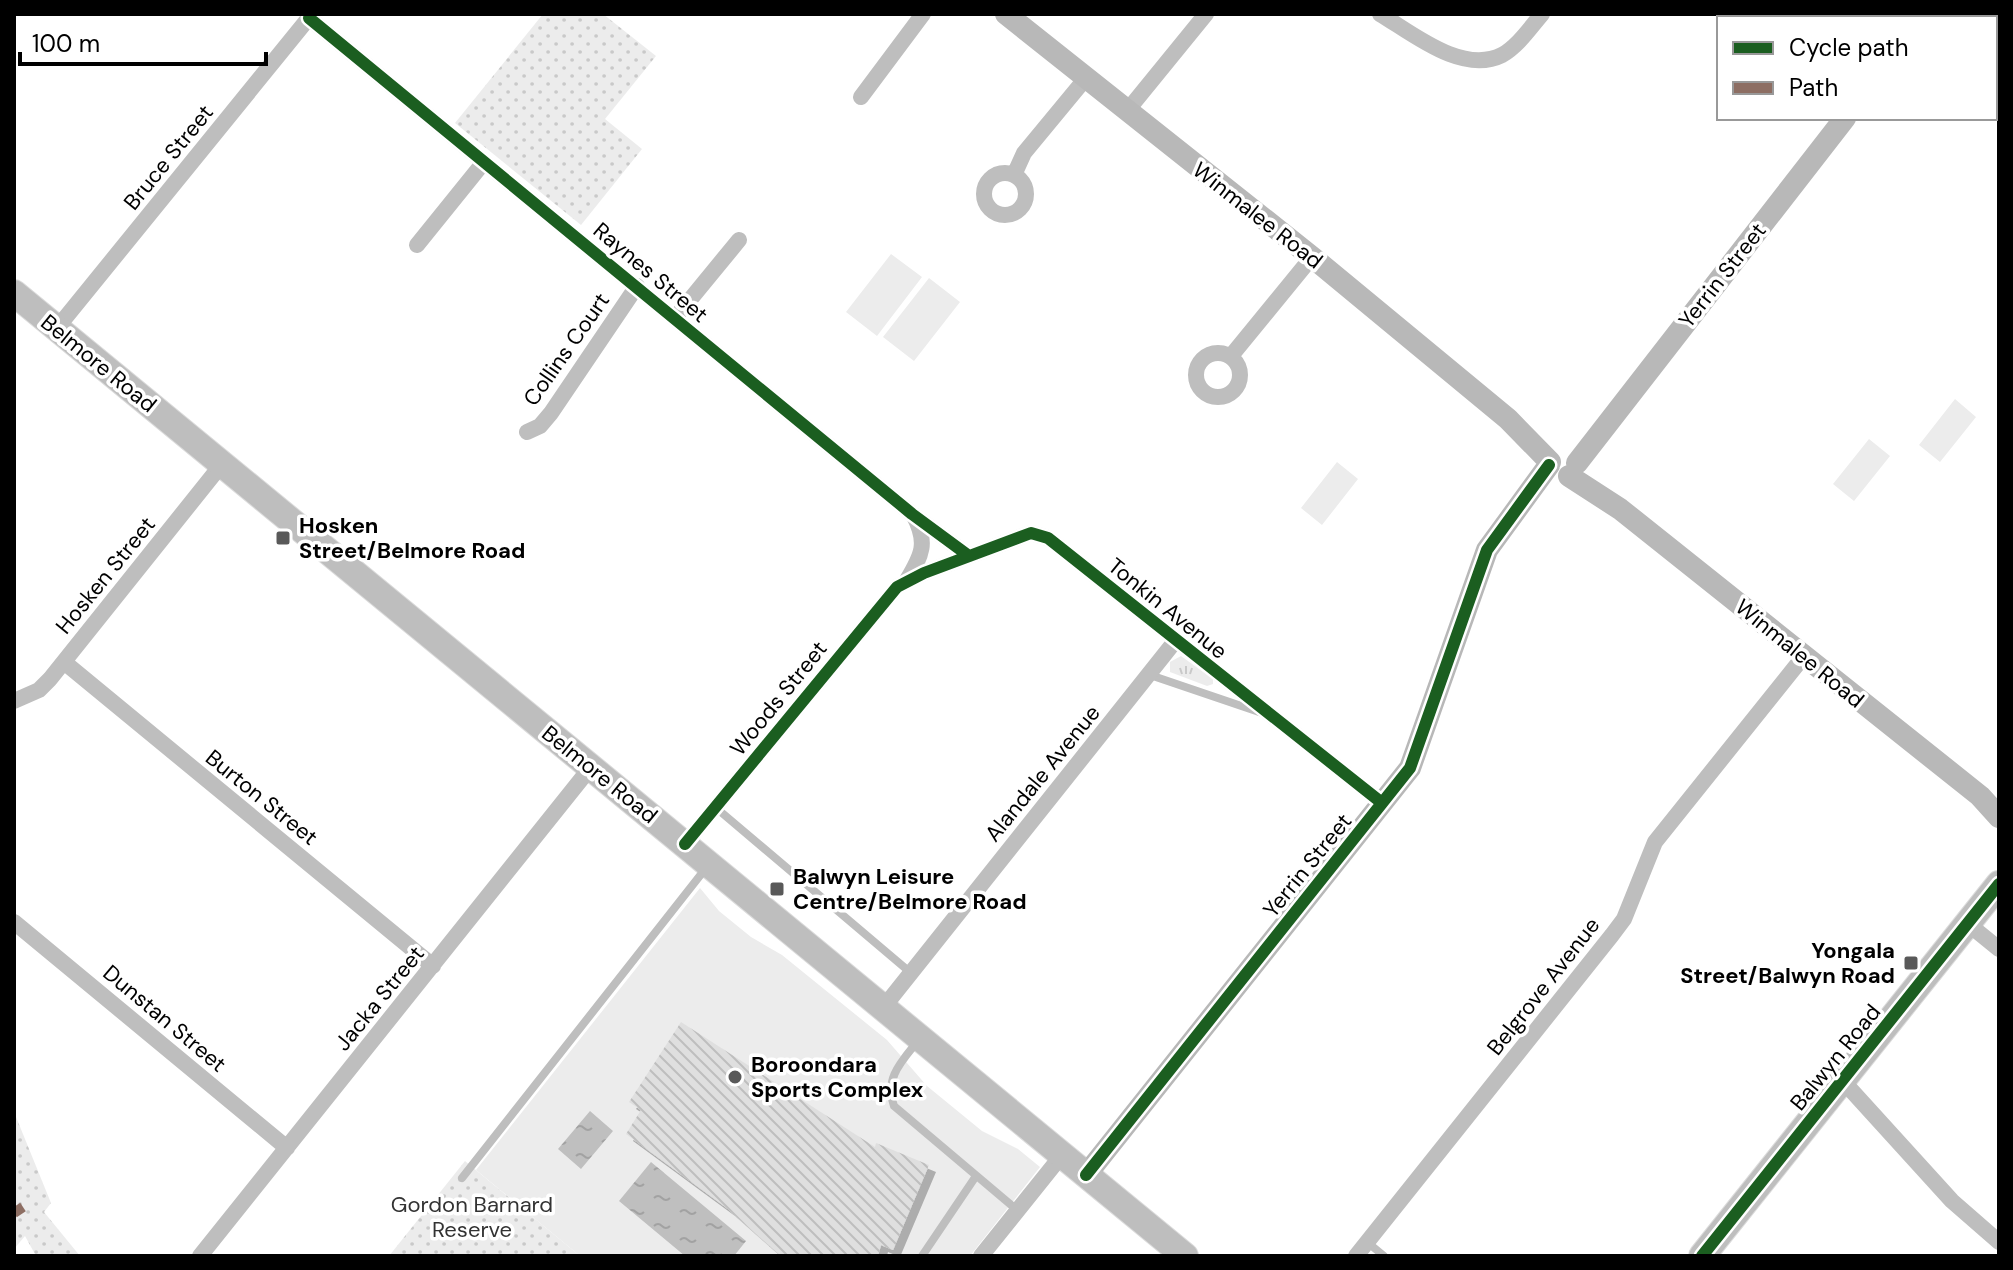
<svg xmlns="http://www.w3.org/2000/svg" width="2013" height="1270" viewBox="0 0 2013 1270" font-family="'DM Sans',sans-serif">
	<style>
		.grass { fill: url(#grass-tufts) }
		.park { fill: url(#park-dots) }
		.pitch { fill: #ececec }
		.water { fill: url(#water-ripples) }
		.building { fill: url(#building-back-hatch); filter: url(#shadow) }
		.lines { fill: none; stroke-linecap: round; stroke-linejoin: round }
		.primary-casing { stroke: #dbdbdb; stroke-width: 28 }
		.lane { stroke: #bebebe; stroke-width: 8 }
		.street { stroke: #bebebe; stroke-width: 16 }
		.secondary { stroke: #b8b8b8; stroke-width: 22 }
		.primary { stroke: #bebebe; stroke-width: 26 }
		.quiet { stroke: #8d6e63; stroke-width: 10; stroke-dasharray: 20 10; stroke-linecap: butt }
		.cycleway-casing { stroke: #fff; stroke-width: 17 }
		.cycleway { stroke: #1b5e20; stroke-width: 12 }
		.poi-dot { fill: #595959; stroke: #fff; stroke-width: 3 }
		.labels { text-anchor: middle; stroke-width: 7; stroke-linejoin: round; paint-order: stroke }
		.street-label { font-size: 22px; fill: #000; stroke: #fff }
		.poi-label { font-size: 22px; font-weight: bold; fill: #000; stroke: #fff; text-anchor: start }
		.park-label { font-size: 22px; fill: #333; stroke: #fff }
	</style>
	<defs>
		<pattern id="grass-tufts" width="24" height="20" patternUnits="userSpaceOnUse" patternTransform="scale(2)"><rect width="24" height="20" fill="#ececec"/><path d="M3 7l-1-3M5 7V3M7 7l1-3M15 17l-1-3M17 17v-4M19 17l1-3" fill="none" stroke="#c9c9c9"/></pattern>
		<pattern id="park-dots" width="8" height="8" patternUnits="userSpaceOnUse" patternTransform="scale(2)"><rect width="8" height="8" fill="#ececec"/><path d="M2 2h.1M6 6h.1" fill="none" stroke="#c9c9c9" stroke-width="1.8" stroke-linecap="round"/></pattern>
		<pattern id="water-ripples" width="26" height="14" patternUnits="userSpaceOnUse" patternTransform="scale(2)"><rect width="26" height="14" fill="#bfbfbf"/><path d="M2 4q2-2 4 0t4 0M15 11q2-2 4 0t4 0" fill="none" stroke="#a2a2a2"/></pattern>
		<pattern id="building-back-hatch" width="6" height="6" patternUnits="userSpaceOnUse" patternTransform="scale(2)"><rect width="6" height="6" fill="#dfdfdf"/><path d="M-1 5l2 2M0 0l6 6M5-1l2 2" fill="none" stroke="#bebebe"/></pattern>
		<filter id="shadow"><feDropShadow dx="7" dy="7" stdDeviation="0" flood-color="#0004"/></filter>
	</defs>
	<rect width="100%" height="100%" fill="#fff"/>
	<path class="grass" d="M1181,656L1213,679V684L1207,686L1170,672V662Z"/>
	<path class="park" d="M543,14H603L656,56L605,119L642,149L581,225L455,123Z
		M14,1112L51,1203L44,1212L80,1256H36L25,1236L14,1249Z
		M465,1161L580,1256H389Z"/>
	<path class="pitch" d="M891,254L922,277L877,336L846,312Z
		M929,278L960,302L914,361L883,337Z
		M1955,399L1976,417L1940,462L1919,445Z
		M1869,439L1890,456L1854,501L1833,484Z
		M1337,462L1358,479L1322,525L1301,508Z
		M700,888L719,911L751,937L782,955L887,1040L927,1086L982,1131L1018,1149L1040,1167L970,1256H580L476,1170Z"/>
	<path class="water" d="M590,1111L613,1131L581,1169L558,1149Z
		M651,1162L746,1241L734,1256H685L619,1201Z"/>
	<path class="building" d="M681,1022L875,1147L876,1143L929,1165L893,1250L881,1245L878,1256H781L728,1209L626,1134L641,1110L629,1102Z"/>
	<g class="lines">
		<g class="primary-casing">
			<path id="primary" d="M14,293L1185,1256
				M1702,1256L1999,884"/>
		</g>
		<path class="lane" d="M1150,675L1262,713
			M715,807L911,973
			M917,1042C901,1062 884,1079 894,1106L1017,1210
			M462,1178L706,868
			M1367,1242L1384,1256
			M922,1256L976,1176"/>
		<path class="street" d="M1380,14C1412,33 1462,75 1502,55C1518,46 1530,28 1542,14
			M309,18L912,514L969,556
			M861,97L923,14
			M1127,111L1206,14
			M984 194a21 21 0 1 1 42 0a21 21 0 1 1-42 0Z
			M1014,175L1024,153L1086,78
			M417,245L484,162
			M675,318L739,240
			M57,328L312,14
			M1196 375a22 22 0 1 1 44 0a22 22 0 1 1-44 0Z
			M1231,356L1312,257
			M527,432L540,426L551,413L637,286
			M907,580C922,555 928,543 914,516
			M64,662L433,966
			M14,701L39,690L50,679L222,464
			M685,844L897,587L924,573L1031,533L1048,538L1382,803
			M14,922L287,1148
			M1967,923L1999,949
			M883,1008L1176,640
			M1842,1080L1952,1201L1999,1242
			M200,1256L591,767
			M981,1256L1062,1155
			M1356,1256L1612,935L1624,919L1655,842L1804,656"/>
		<path class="secondary" d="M1006,14L1312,257L1508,419L1550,462
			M1926,18L1929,14
			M1577,463L1845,118
			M1569,476L1620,509L1980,796L1999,817
			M1086,1175L1410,768L1487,550L1549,465"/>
		<use href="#primary" class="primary"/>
		<path class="quiet" d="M14,1213L23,1207"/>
		<g class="cycleway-casing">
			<path id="cycleway" d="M309,18L912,514L969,556
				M685,844L897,587L924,573L1031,533L1048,538L1382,803
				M1086,1175L1410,768L1487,550L1549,465
				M1702,1256L1999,884"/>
		</g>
		<use href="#cycleway" class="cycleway"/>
	</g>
	<g class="poi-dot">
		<rect x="275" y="530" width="16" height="16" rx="4"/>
		<rect x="769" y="881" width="16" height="16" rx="4"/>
		<rect x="1903" y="955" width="16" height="16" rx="4"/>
		<circle cx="735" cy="1077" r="8"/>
	</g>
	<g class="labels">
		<g class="street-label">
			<text transform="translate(168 157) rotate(-51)" y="8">Bruce Street</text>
			<text transform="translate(1258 215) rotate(38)" y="8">Winmalee Road</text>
			<text transform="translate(651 272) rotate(40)" y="8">Raynes Street</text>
			<text transform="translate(1722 275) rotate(-52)" y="8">Yerrin Street</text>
			<text transform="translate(566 349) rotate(-55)" y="8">Collins Court</text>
			<text transform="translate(99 363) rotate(39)" y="8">Belmore Road</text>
			<text transform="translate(105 575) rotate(-51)" y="8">Hosken Street</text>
			<text transform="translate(1168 608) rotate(39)" y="8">Tonkin Avenue</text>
			<text transform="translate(1800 653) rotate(39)" y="8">Winmalee Road</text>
			<text transform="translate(778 698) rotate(-51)" y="8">Woods Street</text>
			<text transform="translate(1042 773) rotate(-51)" y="8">Alandale Avenue</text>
			<text transform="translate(600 774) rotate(39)" y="8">Belmore Road</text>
			<text transform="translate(262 797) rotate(39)" y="8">Burton Street</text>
			<text transform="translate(1307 865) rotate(-51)" y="8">Yerrin Street</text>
			<text transform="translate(1543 986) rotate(-52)" y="8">Belgrove Avenue</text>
			<text transform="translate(379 998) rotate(-51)" y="8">Jacka Street</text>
			<text transform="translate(165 1018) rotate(40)" y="8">Dunstan Street</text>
			<text transform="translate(1835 1057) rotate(-51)" y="8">Balwyn Road</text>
		</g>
		<g class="poi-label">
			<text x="299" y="533">Hosken<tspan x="299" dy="25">Street/Belmore Road</tspan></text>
			<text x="793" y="884">Balwyn Leisure<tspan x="793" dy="25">Centre/Belmore Road</tspan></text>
			<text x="1895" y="958" text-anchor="end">Yongala<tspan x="1895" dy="25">Street/Balwyn Road</tspan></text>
			<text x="751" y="1072">Boroondara<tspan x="751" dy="25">Sports Complex</tspan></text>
		</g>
		<g class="park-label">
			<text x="472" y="1212">Gordon Barnard<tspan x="472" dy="25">Reserve</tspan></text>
		</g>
	</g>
	<rect width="2013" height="1270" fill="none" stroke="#000000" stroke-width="32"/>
	<rect x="1717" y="16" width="280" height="104" fill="#ffffff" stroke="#999999" stroke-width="2"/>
	<rect x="1733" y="42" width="40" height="12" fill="#1b5e20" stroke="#999999" stroke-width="2"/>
	<text x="1789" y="56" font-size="24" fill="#000000">Cycle path</text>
	<rect x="1733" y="82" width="40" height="12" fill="#8d6e63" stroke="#999999" stroke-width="2"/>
	<text x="1789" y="96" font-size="24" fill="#000000">Path</text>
	<path d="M20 52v12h246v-12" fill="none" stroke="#000000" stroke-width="4"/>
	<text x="32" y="52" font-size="24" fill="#000000" stroke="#ffffff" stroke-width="6" paint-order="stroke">100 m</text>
</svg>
